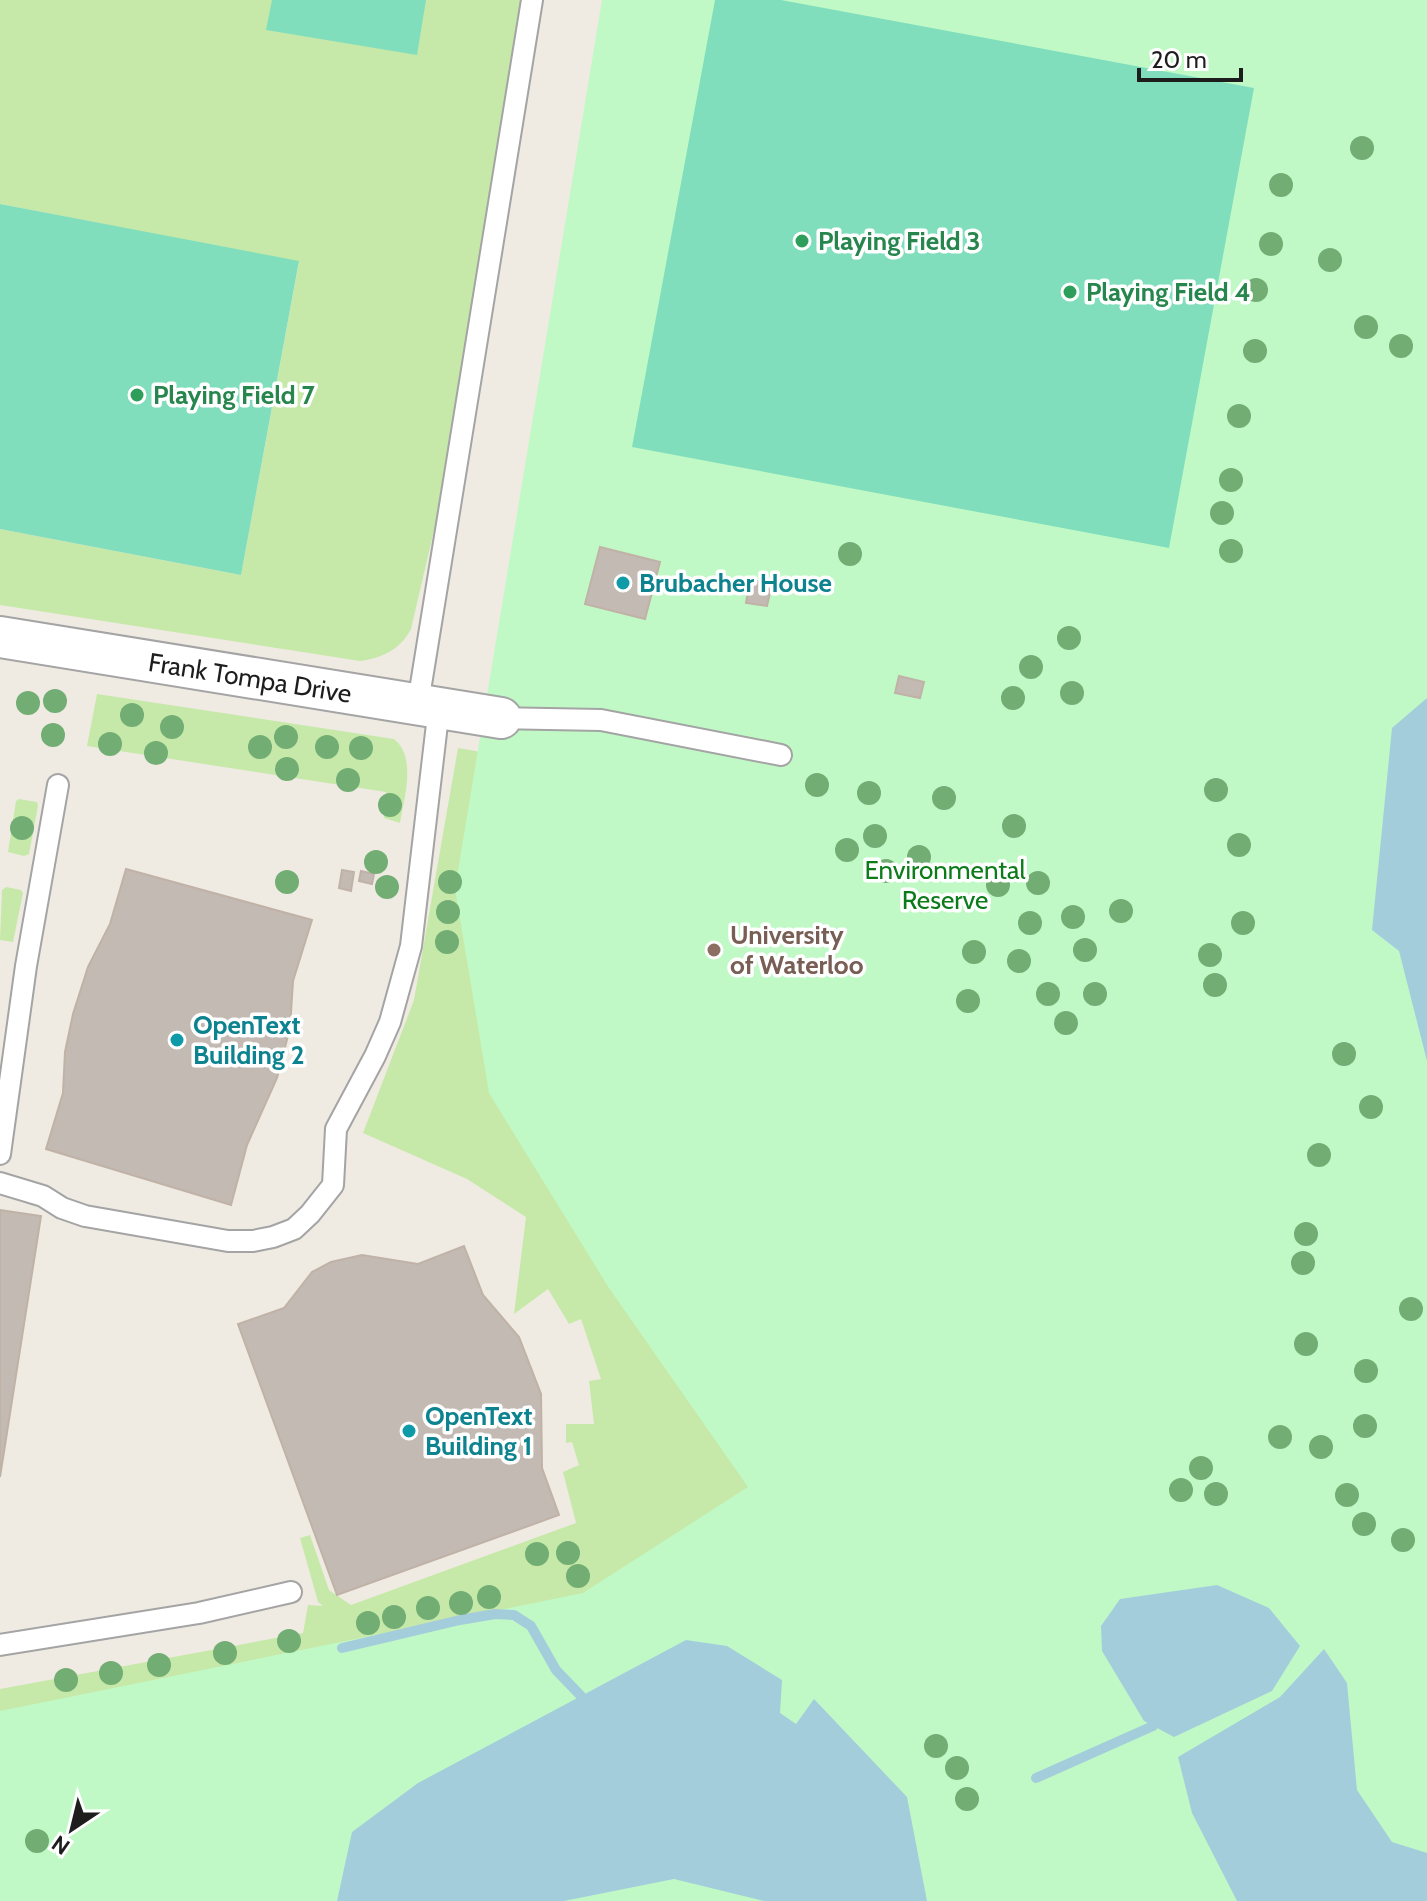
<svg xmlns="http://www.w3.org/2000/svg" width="1427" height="1901" viewBox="0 0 1427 1901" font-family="Cabin,sans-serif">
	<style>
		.grass { fill: #c6e9a9 }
		.park { fill: #c0f9c6 }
		.pitch { fill: #81debd }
		.water { fill: #a4cddc }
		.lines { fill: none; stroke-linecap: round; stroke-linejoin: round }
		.stream { stroke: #a4cddc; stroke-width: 10 }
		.building { fill: #c3bab3; stroke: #c0b2a6; stroke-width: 2 }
		.service-casing { stroke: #a4a4a4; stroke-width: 24 }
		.minor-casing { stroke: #a4a4a4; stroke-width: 44 }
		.service { stroke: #fff; stroke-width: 20 }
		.minor { stroke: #fff; stroke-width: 40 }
		.tree { fill: #72ad74 }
		.leisure-dot { fill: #2e9e5b; stroke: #fff; stroke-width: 3 }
		.culture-dot { fill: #0f9aa8; stroke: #fff; stroke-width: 3 }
		.education-dot { fill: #8d6e63; stroke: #fff; stroke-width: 3 }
		.labels { text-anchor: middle; stroke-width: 7; stroke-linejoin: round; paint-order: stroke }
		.leisure-label { font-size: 26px; font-weight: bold; fill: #27864d; stroke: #fff; text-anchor: start }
		.culture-label { font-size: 26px; font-weight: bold; fill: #0d838f; stroke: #fff; text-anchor: start }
		.street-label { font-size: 26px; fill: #1d1d1d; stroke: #fff }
		.park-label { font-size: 26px; fill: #0c7b19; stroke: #fff }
		.education-label { font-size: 26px; font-weight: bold; fill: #785e54; stroke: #fff; text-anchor: start }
	</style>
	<rect width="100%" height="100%" fill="#efebe3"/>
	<path class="grass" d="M0,0H523L443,492L411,629C400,650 382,658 360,661L0,605V529L241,575L299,262L0,204Z
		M97,694L394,739C417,757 404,799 400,823L384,818L386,792L87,746Z
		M458,748L487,753L820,1521L0,1781V1689L303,1633L308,1605L323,1606L318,1602L300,1538L310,1535L329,1590L351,1605L576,1523L563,1472L579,1465L572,1442L566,1443V1424H594L589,1381L601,1379L581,1319L569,1324L548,1289L514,1314L526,1217L467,1179L363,1133L414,1000Z
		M19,799L37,802L38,806L29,854L24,856L8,852L16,801Z
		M6,887L21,890L23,893L13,942L0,940L2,890Z"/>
	<path class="park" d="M602,0H1427V1901H0V1711L583,1593L748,1487L609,1288L489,1093L455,889Z"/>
	<path class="pitch" d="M272,0H426L417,55L266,30Z
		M715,0H781L1254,88L1169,548L632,447Z
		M0,204L299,261L241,575L0,529Z"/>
	<path class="water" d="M1427,698V1061L1399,951L1372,930L1392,728Z
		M1217,1585L1269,1608L1300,1646L1272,1691L1174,1737L1144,1721L1102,1651L1101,1626L1120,1599Z
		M686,1640L727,1646L782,1680L780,1713L796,1724L814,1699L907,1797L927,1901H764L674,1879L564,1901H337L352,1832L418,1783Z
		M1324,1649L1347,1683L1357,1790L1392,1842L1427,1853V1901H1237L1192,1813L1178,1757L1280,1697Z"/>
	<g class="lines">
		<path class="stream" d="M342,1648L460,1620L495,1614L514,1615L531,1626L556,1670L581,1696
			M1036,1778L1153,1726"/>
	</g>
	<path class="building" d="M600,547L660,562L645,619L585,604Z
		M750,579L772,584L767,606L746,603Z
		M899,676L924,682L920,698L895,693Z
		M126,869L312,920L293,981L290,1028L277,1078L247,1145L231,1205L46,1149L63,1093L65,1052L73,1014L88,967L110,924Z
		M342,870L354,872L351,891L339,888Z
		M361,871L374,874L372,884L359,881Z
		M0,1210L41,1216L0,1477Z
		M464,1246L483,1295L519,1337L541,1394L542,1468L559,1515L337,1595L238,1324L284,1308L312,1272L331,1262L362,1255L418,1264Z"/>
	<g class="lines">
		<g class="service-casing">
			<path id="service" d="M418,703L532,0
				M501,718L601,720L781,755
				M0,1154L26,966L58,785
				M0,1183L43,1196L62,1208L85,1216L228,1241H253L273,1237L294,1229L310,1214L333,1185L336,1129L375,1056L390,1022L411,946L439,707
				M0,1645L199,1613L291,1592"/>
		</g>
		<g class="minor-casing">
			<path id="minor" d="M0,637L501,718"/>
		</g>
		<use href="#service" class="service"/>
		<use href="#minor" class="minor"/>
	</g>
	<g class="tree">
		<circle cx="1362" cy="148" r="12"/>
		<circle cx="1281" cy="185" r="12"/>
		<circle cx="1271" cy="244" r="12"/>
		<circle cx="1330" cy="260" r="12"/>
		<circle cx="1256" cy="290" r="12"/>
		<circle cx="1366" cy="327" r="12"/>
		<circle cx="1401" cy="346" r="12"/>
		<circle cx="1255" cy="351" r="12"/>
		<circle cx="1239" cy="416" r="12"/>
		<circle cx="1231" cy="480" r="12"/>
		<circle cx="1222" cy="513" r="12"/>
		<circle cx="1231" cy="551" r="12"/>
		<circle cx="850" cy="554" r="12"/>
		<circle cx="1069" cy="638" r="12"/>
		<circle cx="1031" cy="667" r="12"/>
		<circle cx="1072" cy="693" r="12"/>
		<circle cx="1013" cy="698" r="12"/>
		<circle cx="55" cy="701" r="12"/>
		<circle cx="28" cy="703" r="12"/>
		<circle cx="132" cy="715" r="12"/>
		<circle cx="172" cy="727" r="12"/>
		<circle cx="53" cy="735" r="12"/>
		<circle cx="286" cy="737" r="12"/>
		<circle cx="110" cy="744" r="12"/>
		<circle cx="260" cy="747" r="12"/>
		<circle cx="327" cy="747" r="12"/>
		<circle cx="361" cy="748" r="12"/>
		<circle cx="156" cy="753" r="12"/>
		<circle cx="287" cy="769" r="12"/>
		<circle cx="348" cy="780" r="12"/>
		<circle cx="817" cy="785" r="12"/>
		<circle cx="1216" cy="790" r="12"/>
		<circle cx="869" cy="793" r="12"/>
		<circle cx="944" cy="798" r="12"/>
		<circle cx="390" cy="805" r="12"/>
		<circle cx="1014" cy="826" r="12"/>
		<circle cx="22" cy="828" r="12"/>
		<circle cx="875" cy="836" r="12"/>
		<circle cx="1239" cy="845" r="12"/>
		<circle cx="847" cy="850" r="12"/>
		<circle cx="919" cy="857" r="12"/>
		<circle cx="376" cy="862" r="12"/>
		<circle cx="886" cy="871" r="12"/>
		<circle cx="287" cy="882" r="12"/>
		<circle cx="450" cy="882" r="12"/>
		<circle cx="1038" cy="883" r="12"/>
		<circle cx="998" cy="885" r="12"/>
		<circle cx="387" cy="887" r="12"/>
		<circle cx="1121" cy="911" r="12"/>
		<circle cx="448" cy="912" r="12"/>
		<circle cx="1073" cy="917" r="12"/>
		<circle cx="1030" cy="923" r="12"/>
		<circle cx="1243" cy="923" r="12"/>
		<circle cx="447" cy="942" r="12"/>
		<circle cx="1085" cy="950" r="12"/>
		<circle cx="974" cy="952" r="12"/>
		<circle cx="1210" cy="955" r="12"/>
		<circle cx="1019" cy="961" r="12"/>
		<circle cx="1215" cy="985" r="12"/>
		<circle cx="1048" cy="994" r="12"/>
		<circle cx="1095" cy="994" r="12"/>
		<circle cx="968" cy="1001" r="12"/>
		<circle cx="1066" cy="1023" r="12"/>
		<circle cx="1344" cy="1054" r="12"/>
		<circle cx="1371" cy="1107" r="12"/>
		<circle cx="1319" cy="1155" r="12"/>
		<circle cx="1306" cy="1234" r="12"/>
		<circle cx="1303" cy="1263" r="12"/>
		<circle cx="1411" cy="1309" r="12"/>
		<circle cx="1306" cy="1344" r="12"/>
		<circle cx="1366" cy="1371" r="12"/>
		<circle cx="1365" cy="1426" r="12"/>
		<circle cx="1280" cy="1437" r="12"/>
		<circle cx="1321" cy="1447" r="12"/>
		<circle cx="1201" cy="1468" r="12"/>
		<circle cx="1181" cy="1490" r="12"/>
		<circle cx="1216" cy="1494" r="12"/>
		<circle cx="1347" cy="1495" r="12"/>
		<circle cx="1364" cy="1524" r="12"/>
		<circle cx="1403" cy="1540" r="12"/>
		<circle cx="568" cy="1553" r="12"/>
		<circle cx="537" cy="1554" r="12"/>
		<circle cx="578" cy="1576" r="12"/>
		<circle cx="489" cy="1597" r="12"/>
		<circle cx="461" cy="1603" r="12"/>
		<circle cx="428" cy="1608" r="12"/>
		<circle cx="394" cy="1617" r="12"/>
		<circle cx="368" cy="1623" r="12"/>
		<circle cx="289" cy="1641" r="12"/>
		<circle cx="225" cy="1653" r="12"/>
		<circle cx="159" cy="1665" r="12"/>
		<circle cx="111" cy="1673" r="12"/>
		<circle cx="66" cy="1680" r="12"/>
		<circle cx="936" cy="1746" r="12"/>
		<circle cx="957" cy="1768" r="12"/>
		<circle cx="967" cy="1799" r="12"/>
		<circle cx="37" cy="1841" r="12"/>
	</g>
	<g class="leisure-dot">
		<circle cx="802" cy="241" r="8"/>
		<circle cx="1070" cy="292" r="8"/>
		<circle cx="137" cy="395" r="8"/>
	</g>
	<g class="culture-dot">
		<circle cx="623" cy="583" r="8"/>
		<circle cx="177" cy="1040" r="8"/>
		<circle cx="409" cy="1431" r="8"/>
	</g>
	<circle class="education-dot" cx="714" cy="950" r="8"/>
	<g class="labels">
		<g class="leisure-label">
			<text x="818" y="250">Playing Field 3</text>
			<text x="1086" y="301">Playing Field 4</text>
			<text x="153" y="404">Playing Field 7</text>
		</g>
		<g class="culture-label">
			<text x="639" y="592">Brubacher House</text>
			<text x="193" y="1034">OpenText<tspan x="193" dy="30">Building 2</tspan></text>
			<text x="425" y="1425">OpenText<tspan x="425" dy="30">Building 1</tspan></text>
		</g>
		<g class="street-label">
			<text transform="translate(250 678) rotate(9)" y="9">Frank Tompa Drive</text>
		</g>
		<g class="park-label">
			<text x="945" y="879">Environmental<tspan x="945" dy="30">Reserve</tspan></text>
		</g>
		<g class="education-label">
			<text x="730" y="944">University<tspan x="730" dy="30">of Waterloo</tspan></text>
		</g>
	</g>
	<g transform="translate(72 1829) rotate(215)" stroke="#ffffff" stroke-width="6" paint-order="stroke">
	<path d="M0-6L14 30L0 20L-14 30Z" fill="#1d1d1d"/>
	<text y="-12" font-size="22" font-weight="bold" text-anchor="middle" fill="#1d1d1d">N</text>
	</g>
	<path d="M1139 68v12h102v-12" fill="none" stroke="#1d1d1d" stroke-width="4"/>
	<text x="1151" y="68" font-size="24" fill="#1d1d1d" stroke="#ffffff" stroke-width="6" paint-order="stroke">20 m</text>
</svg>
